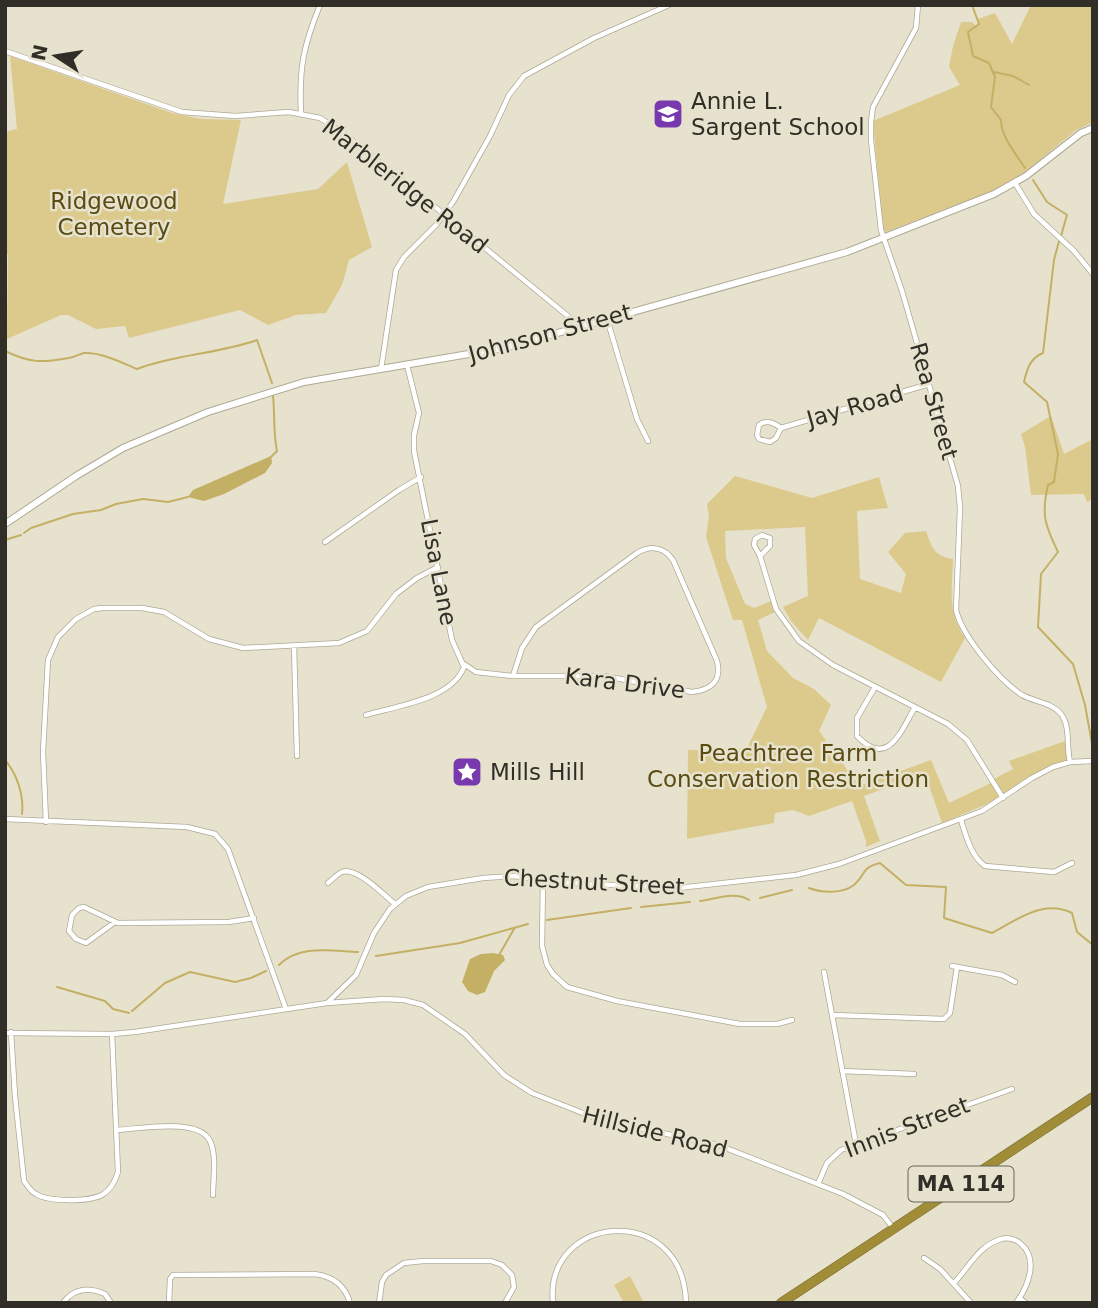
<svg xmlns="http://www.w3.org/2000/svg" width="1098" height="1308" viewBox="0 0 1098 1308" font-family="'DejaVu Sans',sans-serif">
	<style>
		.green { fill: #dbca8b }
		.water { fill: #c3b065 }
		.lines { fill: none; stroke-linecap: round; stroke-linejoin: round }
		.stream { stroke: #c3b065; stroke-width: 2 }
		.street-casing { stroke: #aea995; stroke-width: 6 }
		.secondary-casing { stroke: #aea995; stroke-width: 8 }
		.highway-casing { stroke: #796b32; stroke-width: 10 }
		.street { stroke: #fff; stroke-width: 4.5 }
		.secondary { stroke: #fff; stroke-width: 6 }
		.highway { stroke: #a18c38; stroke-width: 9 }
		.labels { text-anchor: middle; stroke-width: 5; stroke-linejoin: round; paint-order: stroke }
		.shield { fill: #e7e2cd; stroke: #676458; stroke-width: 2 }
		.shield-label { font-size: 21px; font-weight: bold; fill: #302e26 }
		.poi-label { font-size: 23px; fill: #302e26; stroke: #e7e2cd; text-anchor: start }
		.street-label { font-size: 23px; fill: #302e26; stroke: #e7e2cd }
		.park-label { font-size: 23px; fill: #594b11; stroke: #e7e2cd }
	</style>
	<rect width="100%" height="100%" fill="#e7e2cd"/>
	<path class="green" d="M1031,5H1093V122L1075,131L1019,177L992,191L886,232L883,228L873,121L960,85L949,67L953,46L961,22H972L977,27L978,19L995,13L1012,44Z
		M10,56L172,113L201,119L241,120L223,204L318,189L347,162L372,247L349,260L342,285L326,313L296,315L268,325L240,310L129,338L125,326L96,329L68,315H61L7,339L8,254H5V132L17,129Z
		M1051,416L1064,454L1093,439V499L1087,502L1084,494L1031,495L1025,447L1021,434Z
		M735,476L812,498L879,477L888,508L857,511L860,579L901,593L906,574L888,552L905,533L926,531C932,548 934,556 953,559C952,590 947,612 965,638L941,682L819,618L808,640L791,621L783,607L808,596L805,527L725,531L726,558L745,604L754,608L771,601L775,612L758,620L767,651L793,678L814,689L831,705L819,731L859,786L931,760L949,803L991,783L1001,798L942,823L925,774L864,796L880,841L866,847V841L852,801L809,816L793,810L775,813L774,823L687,839L688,750L715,751L747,748L767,707L742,620H733L706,537L709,516L707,504Z
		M1068,740L1070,762L1053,768L1003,798L992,780L1013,769L1009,761Z
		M630,1276L643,1301L624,1303L614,1285Z"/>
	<path class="water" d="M271,456L272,463L265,473L224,494L204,501L188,497L193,490Z
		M493,953L503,955L505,960L494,971L485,992L477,995L468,991L462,982L470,959L481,954Z"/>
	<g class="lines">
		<path class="stream" d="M972,5L979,24L968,32L973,56L989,63L995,77L991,107L1001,120C1001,137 1016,154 1025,168
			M994,72L1013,76L1029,85
			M1033,180L1047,202L1067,215L1061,236
			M1059,241L1054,260L1043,353C1030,358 1027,369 1024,382L1047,402L1058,454L1054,482L1048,485C1041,515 1045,525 1058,552L1041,574L1038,627L1073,664L1085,705L1093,749
			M5,351C30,363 42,363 69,358C74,357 80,354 84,353C102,352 122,363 137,369C176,354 218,354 257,340L272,383
			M271,457L277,451C273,433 275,414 273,396
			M24,533L31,528L73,514L101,510L116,504L143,499L168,502L188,497
			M5,540L21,535
			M5,760C17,774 24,795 22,814
			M809,888C822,893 842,894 854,885C867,874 860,868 880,863L906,885L946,887L944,918L992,933C1018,919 1044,899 1072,913L1077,932L1093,945
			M760,898L792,890
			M700,901C716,899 735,891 749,900
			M641,907L690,902
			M547,920L631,908
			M499,955L514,929
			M376,956L460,943L528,924
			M279,965C299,944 332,951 358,952
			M57,987L105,1001L113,1009L129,1013
			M132,1011L165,983L190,972L235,982L251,978L266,971"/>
		<g class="street-casing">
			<path id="street" d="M918,5L916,28L873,107L871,122V140L881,230L902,291L958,486L960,508L956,610C962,636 999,680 1022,695C1035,702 1051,702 1061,714C1071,727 1066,747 1070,762
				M5,51L182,112L235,116L289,112L320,118L342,132L435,207L580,326
				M301,113C299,68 303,47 320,5
				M1015,183L1034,214L1074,251L1093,274
				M607,319L637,419L648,441
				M381,369L396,270L404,257L437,224L453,202L490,136L509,95L524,76L594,38L669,5
				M781,428L776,438L770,442L759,439L757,435L759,425C767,419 774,423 781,428L929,384
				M325,542L399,490L421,477
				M760,556L770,546V538L762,535L755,539L754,545L760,556L776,609L799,641L833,665L948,724L967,740L1003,798
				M294,646L297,756
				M464,664L476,672L513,676L522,648L536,627L637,553C651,545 664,547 673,560L717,661C722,681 711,690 692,692L604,676H513
				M875,687L857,718V736C888,769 901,731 915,707
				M366,715C397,706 452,699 464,667L452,640L414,451V435L419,413L407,365
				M5,819L187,827L215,834L228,849L286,1009
				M961,820C966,836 971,856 985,866L1054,872L1072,863
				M46,822L43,752L48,660L58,637L76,619L94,609L103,608H142L164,612L209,639L243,648L339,643L367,631L396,594L417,578L438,567
				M543,879L542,946L547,965L553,974L567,987L617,1001L740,1024H777L792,1020
				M328,883C332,880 337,874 342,872C356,866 384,895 395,904
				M115,922L86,943L76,939L69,931L72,915L79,908L84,907L118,923L229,922L254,918
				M952,966L1002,975L1015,982
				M824,972L856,1144
				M327,1003L384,999L404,1000L423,1005L465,1034L504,1075L532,1093L598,1119L718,1145L843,1194L883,1215L893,1228
				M833,1015L944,1019L950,1013L957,967
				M11,1032L15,1096L24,1181C28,1186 30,1191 36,1194C49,1202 89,1202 102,1195C111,1190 115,1182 118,1172L112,1034
				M5,1033L112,1034L135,1032L327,1003L356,975L374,933L390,909L406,896L428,887L483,878L513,876L571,883L678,888L796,875L839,864L982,811L1032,778L1053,767L1070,762L1093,761
				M842,1071L914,1074
				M117,1130C139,1129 199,1117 210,1141C217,1156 213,1179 213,1195
				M818,1184L827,1163L841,1150L1012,1089
				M924,1258L940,1269L971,1303
				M954,1283C970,1266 977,1247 1001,1239C1008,1237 1016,1239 1021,1244C1039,1259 1028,1287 1016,1303
				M1019,1298L1026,1303
				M63,1303C74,1288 89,1287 105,1294L111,1303
				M169,1303L170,1279L173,1275L314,1274C332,1276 345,1285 350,1303
				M379,1303L382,1282L386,1275L404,1263L423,1261H491L502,1265L512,1275L514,1287L505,1303
				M553,1303C544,1213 684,1201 686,1303"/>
		</g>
		<g class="secondary-casing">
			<path id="secondary" d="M5,524L76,476L123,448L208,412L304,382L504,348L847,252L994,194L1026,176L1081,133L1093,128"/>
		</g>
		<g class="highway-casing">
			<path id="highway" d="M781,1303L1093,1097"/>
		</g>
		<use href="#street" class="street"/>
		<use href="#secondary" class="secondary"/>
		<use href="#highway" class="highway"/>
	</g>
	<defs>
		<g id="school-square" transform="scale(1.575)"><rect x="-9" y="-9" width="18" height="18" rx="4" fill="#7839ae" stroke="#e7e2cd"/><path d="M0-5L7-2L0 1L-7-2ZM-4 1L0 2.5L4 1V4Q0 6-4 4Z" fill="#fff"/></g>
		<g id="sight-square" transform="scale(1.575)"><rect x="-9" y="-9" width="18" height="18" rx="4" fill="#7839ae" stroke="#e7e2cd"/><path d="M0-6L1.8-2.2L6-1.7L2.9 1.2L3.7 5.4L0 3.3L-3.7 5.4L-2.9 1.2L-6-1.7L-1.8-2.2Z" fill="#fff"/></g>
	</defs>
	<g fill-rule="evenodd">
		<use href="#school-square" x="668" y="114"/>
		<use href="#sight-square" x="467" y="772"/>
	</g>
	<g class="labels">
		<rect class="shield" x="908.5" y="1166.5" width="105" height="35" rx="5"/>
		<g class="shield-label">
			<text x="961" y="1191">MA 114</text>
		</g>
		<g class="poi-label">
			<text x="691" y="109">Annie L.<tspan x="691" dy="26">Sargent School</tspan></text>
			<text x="490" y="780">Mills Hill</text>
		</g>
		<g class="street-label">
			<text transform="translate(405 186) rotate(38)" y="8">Marbleridge Road</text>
			<text transform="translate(550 333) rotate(-15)" y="8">Johnson Street</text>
			<text transform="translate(934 401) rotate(74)" y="8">Rea Street</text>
			<text transform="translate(855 406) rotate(-16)" y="8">Jay Road</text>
			<text transform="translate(439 572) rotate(79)" y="8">Lisa Lane</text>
			<text transform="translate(625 683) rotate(7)" y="8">Kara Drive</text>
			<text transform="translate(594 882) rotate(3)" y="8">Chestnut Street</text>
			<text transform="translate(907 1127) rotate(-21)" y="8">Innis Street</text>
			<text transform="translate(655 1132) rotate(14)" y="8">Hillside Road</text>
		</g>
		<g class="park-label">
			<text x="114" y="209">Ridgewood<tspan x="114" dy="26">Cemetery</tspan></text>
			<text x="788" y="761">Peachtree Farm<tspan x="788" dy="26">Conservation Restriction</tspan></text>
		</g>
	</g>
	<rect width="1098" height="1308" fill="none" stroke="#302e26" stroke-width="14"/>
	<g transform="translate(56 56) rotate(282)" stroke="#e7e2cd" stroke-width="5" paint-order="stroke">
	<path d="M0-5L12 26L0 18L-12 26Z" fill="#302e26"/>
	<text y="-10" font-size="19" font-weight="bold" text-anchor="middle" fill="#302e26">N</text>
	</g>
</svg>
